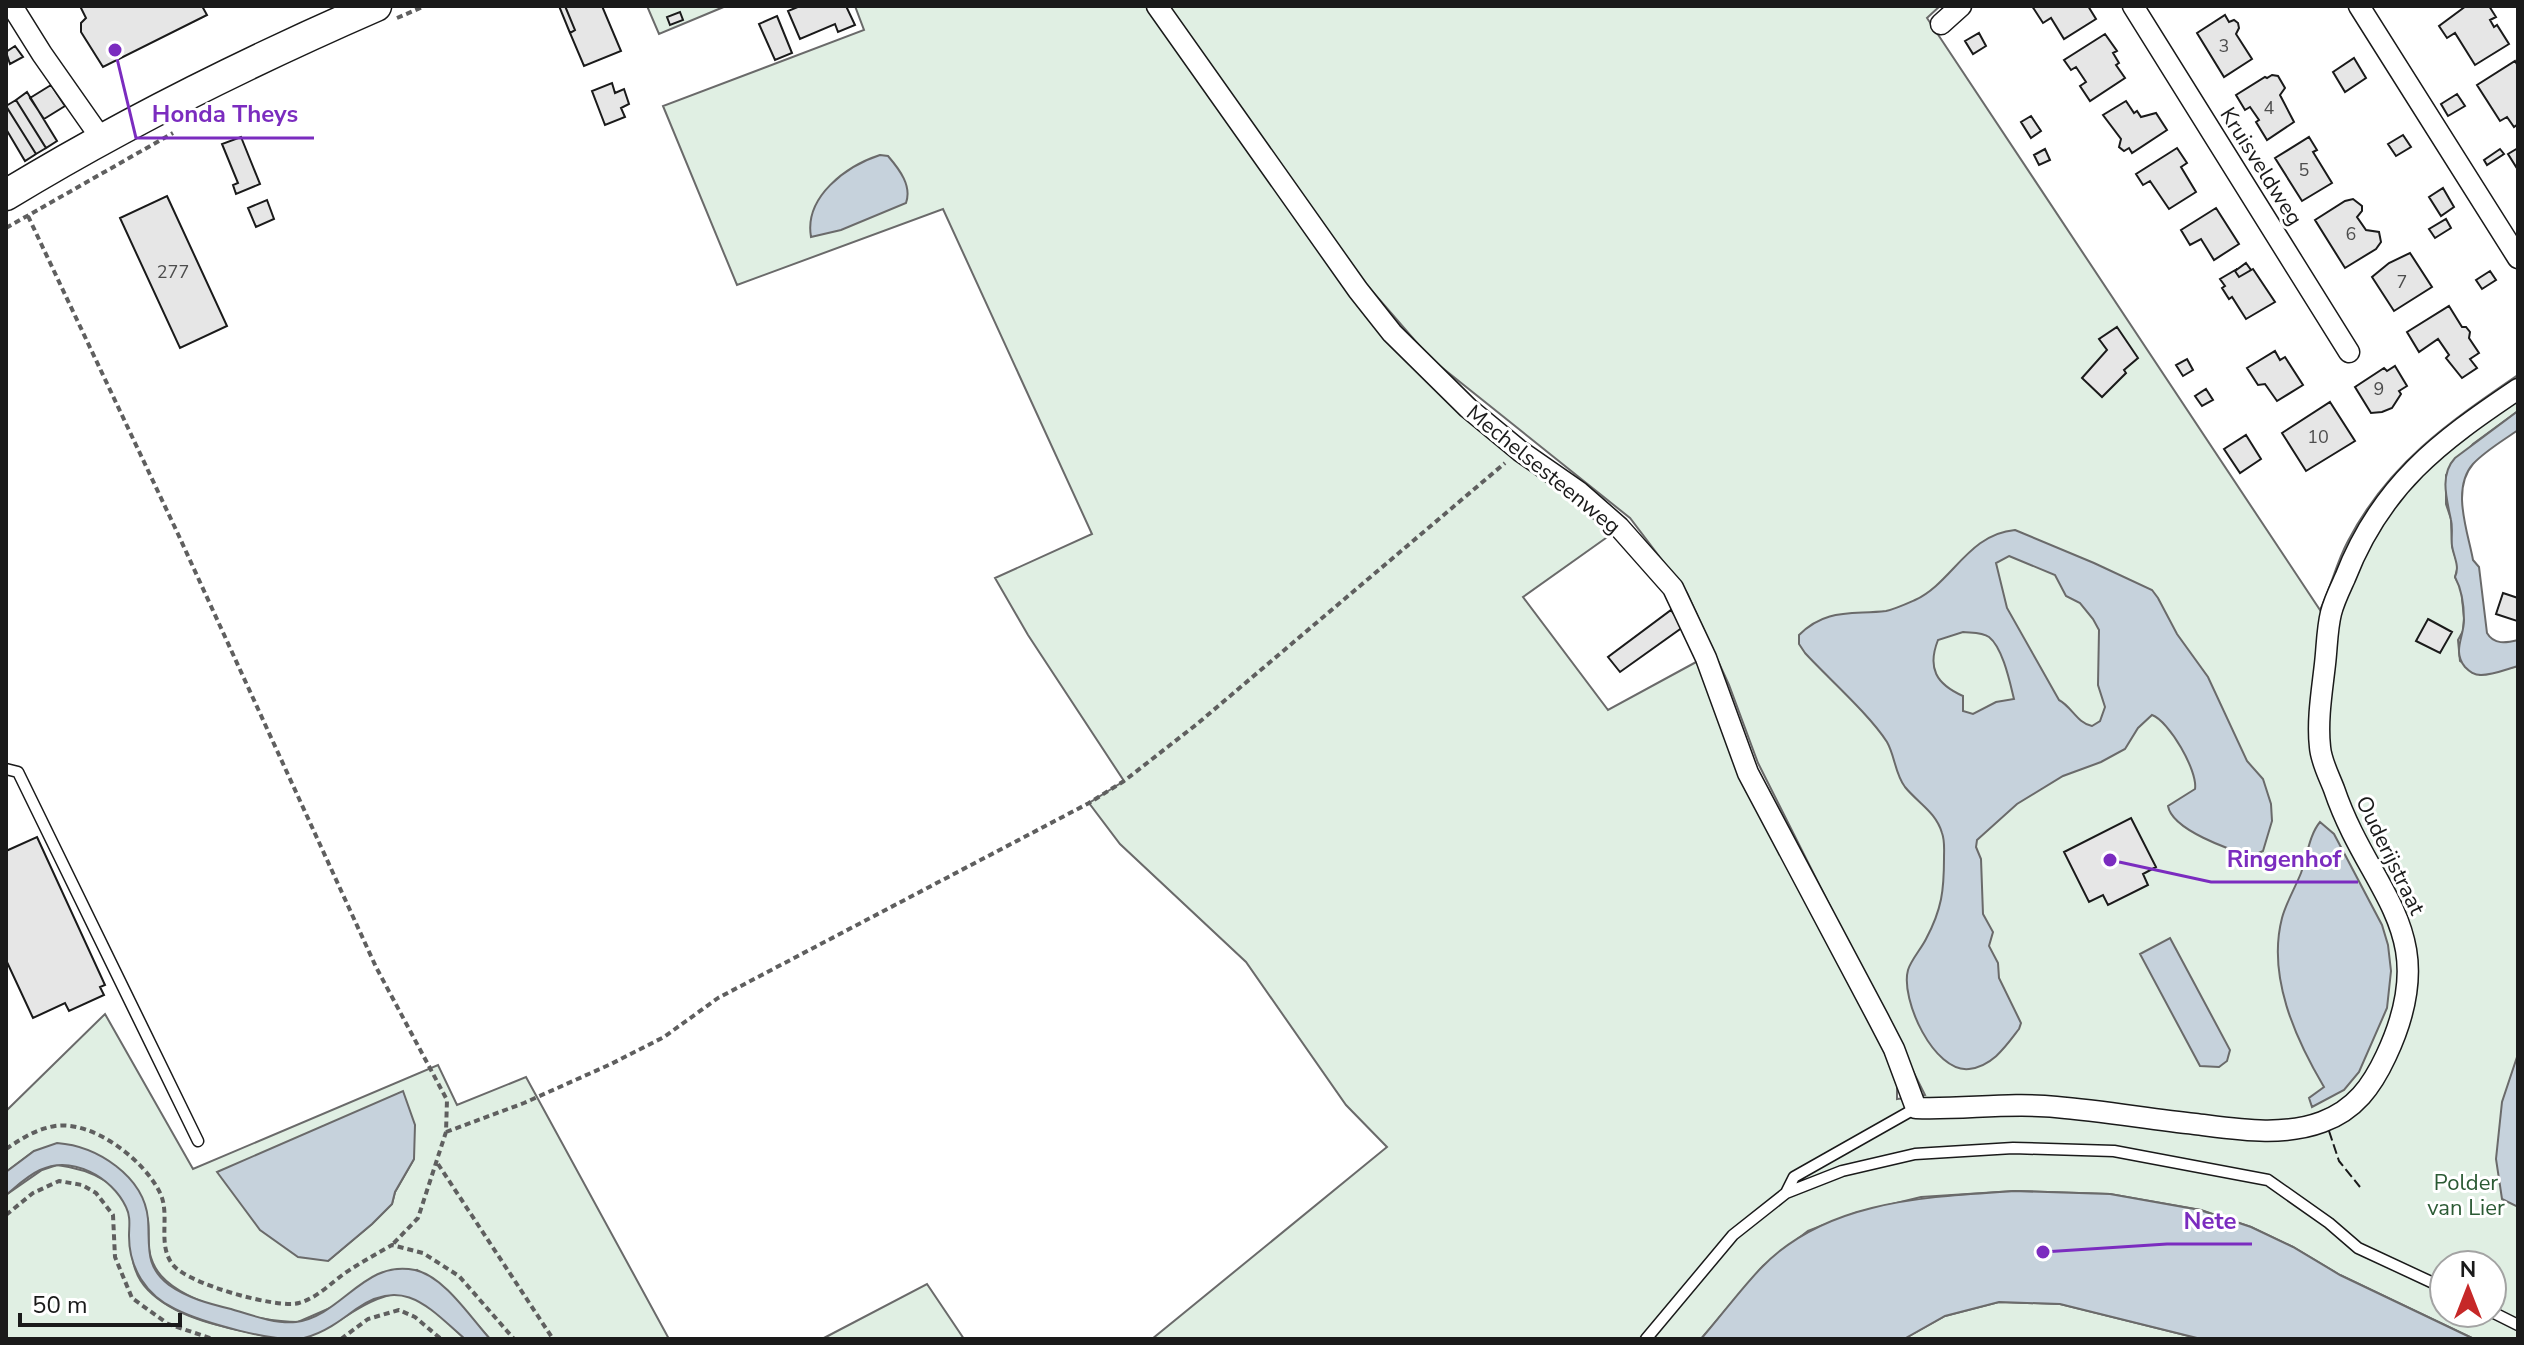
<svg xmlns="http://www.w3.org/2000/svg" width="2524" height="1345" viewBox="0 0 2524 1345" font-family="'Nunito Sans',sans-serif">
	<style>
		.green { fill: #e0efe3; stroke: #6a6a6a; stroke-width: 2; fill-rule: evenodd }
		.water { fill: #c6d2dc; stroke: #6a6a6a; stroke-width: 2; fill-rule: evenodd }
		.building { fill: #e6e6e6; stroke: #1a1a1a; stroke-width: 2 }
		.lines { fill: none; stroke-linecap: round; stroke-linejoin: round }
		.service-casing { stroke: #1a1a1a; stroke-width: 13 }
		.minor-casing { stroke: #1a1a1a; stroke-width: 23 }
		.primary-casing { stroke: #1a1a1a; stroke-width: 33 }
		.path { stroke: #5f5f5f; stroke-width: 4; stroke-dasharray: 6 4; stroke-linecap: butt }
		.service { stroke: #fff; stroke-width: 10 }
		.minor { stroke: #fff; stroke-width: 20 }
		.primary { stroke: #fff; stroke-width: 30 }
		.fence { stroke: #1a1a1a; stroke-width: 2; stroke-dasharray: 10 4; stroke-linecap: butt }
		.labels { text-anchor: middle; stroke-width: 6; stroke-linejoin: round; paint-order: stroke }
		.number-label { font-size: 18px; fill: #4d4d4d }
		.street-label { font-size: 22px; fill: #1a1a1a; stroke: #fff }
		.park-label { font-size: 22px; fill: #2b5a34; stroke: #fff }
		.leader { fill: none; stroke: #7b2cbf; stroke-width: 3 }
		.callout-dot { fill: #7b2cbf; stroke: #fff; stroke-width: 3 }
		.callout-label { font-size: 24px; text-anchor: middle; font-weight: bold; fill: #7b2cbf; stroke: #fff; stroke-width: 6; stroke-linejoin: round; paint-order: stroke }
	</style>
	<rect width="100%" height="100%" fill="#fff"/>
	<path class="green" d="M647,6H726L659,34Z
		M855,6H1147L1352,295L1613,533L1523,597L1608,710L1698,661L1872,1024L1897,1081V1099L1925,1095L1758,763L1729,685L1687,593L1630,518L1430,358L1359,276L1167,6H1940L1927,18L2320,610C2331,588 2336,563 2348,541C2388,464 2448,423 2518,375V411L2473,444L2446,475V504L2451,519L2452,546L2458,566L2455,577L2461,588L2464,618L2463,631L2458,640L2460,661L2480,675L2518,666V1339H2474L2340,1275L2293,1247L2251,1227L2201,1210L2110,1194L2014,1191L1921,1197L1855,1213L1808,1231L1763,1266L1701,1339H1152L1387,1147L1346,1105L1246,962L1120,844L1089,803L1124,781L1028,635L995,578L1092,534L943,209L737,285L663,106L864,30ZM2444,1265H2492V1313H2444Z
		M105,1014L193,1169L438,1065L457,1105L526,1077L669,1339H490L447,1290L417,1270L298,1322C259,1322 169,1302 153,1263C146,1248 150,1236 148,1221C146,1209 138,1196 134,1186L34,1151L6,1172V1111ZM414,1159L395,1192L392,1204L372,1224L328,1261Z
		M57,1165C88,1169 127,1183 130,1220C132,1244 128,1270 148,1290C179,1322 236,1329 279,1339H6V1195L42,1170Z
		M927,1284L964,1339H822Z
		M400,1293C426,1298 446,1322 465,1339H301C337,1328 362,1298 400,1293Z
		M1999,1302L2060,1304L2201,1339H1904L1945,1316Z"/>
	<path class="water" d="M880,155L888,156C900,170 912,186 906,203L841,230L811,237C804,197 846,166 880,155Z
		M2518,411V430C2504,440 2485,451 2473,464C2451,489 2468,532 2473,560L2479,567L2487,633C2494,645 2506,643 2518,640V666C2507,669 2493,675 2481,675C2474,675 2470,672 2465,667C2452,651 2464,637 2464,620C2464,605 2462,590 2455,577C2460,566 2454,558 2452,546C2451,537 2453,528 2451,520C2447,500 2439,475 2455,458Z
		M2015,530L2094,563L2152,590L2158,598L2177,634L2208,677L2247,761L2263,779L2271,804L2272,821L2263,851L2252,856C2230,850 2172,830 2168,806L2195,789C2198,771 2169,721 2152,715L2138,728L2125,749L2101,762L2063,776L2017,804L1977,840L1976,847L1981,859L1983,914L1993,932L1989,946L1998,963L1999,978L2021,1023L2019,1029C2006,1046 1993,1066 1969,1069C1934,1073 1900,999 1908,970C1911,960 1921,949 1926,939C1942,909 1944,890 1944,858C1944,849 1945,841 1942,833C1936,812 1918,803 1905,787C1895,774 1895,756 1887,742C1869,714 1828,678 1805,653L1799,644V635C1826,608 1851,615 1886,611C1895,609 1906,604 1915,600C1952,583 1968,534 2015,530ZM2009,556L2055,575L2066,596L2080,603L2093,619L2099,630L2098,685L2105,707L2100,721L2092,726C2077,723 2072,707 2059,700L2007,608L1996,563ZM1963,632C1971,633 1982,632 1989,637C2003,648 2010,683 2014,699L1996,702L1973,714L1963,711V696C1936,684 1927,668 1938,640Z
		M2320,822L2334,834L2382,925L2388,945L2391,971L2387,1008L2359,1072L2344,1090L2312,1107L2309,1098L2324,1087C2295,1038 2267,976 2282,918C2286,903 2295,888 2301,873C2307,857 2309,835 2320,822Z
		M2170,938L2230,1050L2227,1061L2219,1067L2200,1066L2140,954Z
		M2518,1054V1207L2502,1199L2496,1159L2502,1102Z
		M403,1091L415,1125L414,1159L395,1192L392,1204L372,1224L328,1261L298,1257L260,1230L217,1172Z
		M57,1143C97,1146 144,1176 148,1219C150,1246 144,1266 169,1285C187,1298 210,1304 231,1309C251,1315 275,1324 296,1322C342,1316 364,1259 415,1270C444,1276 471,1318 490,1339H465C430,1309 404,1275 356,1309C340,1321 324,1333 304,1338C277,1344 201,1322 175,1309C146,1295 129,1268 129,1236C129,1226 131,1217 126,1207C112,1177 72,1155 40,1170C27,1176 17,1186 6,1195V1172L34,1151Z
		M2014,1191L2110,1194L2200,1210L2251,1227L2293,1247L2340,1275L2474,1339H2201L2060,1304L1999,1302L1945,1316L1904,1339H1701C1721,1316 1740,1290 1761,1268C1826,1200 1926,1197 2014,1191Z"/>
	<path class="building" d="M80,6H202L207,15L103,67L81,32V23L86,18Z
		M559,6H565L575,30L570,33Z
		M565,6H602L621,51L584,66L570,33L575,30Z
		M800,6H846L855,25L838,32L835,24L800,39L788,11Z
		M2032,6H2088L2096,19L2064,39L2051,18L2043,23Z
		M2466,6H2489L2496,17L2490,20L2494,27L2497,25L2509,44L2475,65L2455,33L2447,38L2439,26Z
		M680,12L683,20L670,25L667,17Z
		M2225,15L2229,22L2234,20L2238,23L2239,28L2236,34L2252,59L2224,77L2197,33Z
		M777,16L792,53L775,60L759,24Z
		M1979,33L1986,46L1973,54L1965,41Z
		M2105,34L2117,51L2113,53L2119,63L2116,65L2125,78L2090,101L2080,86L2086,82L2076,67L2071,70L2064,60Z
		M15,46L23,57L10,64L6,52Z
		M2354,58L2366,78L2345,92L2333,72Z
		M2515,61L2518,66V124L2514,127L2507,117L2500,121L2477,85Z
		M2272,75L2278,76L2285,88L2280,95L2294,122L2267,140L2256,122L2259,120L2250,107L2245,110L2236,95L2265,77L2267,78Z
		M612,83L615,93L624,89L629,104L621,108L625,117L605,125L592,91Z
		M51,85L65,106L44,119L30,98Z
		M27,92L57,141L46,148L16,100Z
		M2457,94L2465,106L2448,116L2441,104Z
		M16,100L46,148L36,154L6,106Z
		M2126,101L2134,113L2137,111L2141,117L2156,113L2167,130L2132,153L2129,148L2124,151L2119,147L2121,139L2103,115Z
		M6,106L36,154L25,161L6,129Z
		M2031,116L2041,131L2031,138L2021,122Z
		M2403,135L2411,147L2396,156L2388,144Z
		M241,137L260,184L236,194L233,185L238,183L222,144Z
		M2309,137L2317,150L2313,152L2332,183L2302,201L2275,158Z
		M2177,148L2187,163L2181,167L2196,192L2169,209L2150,181L2143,185L2136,174Z
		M2518,148V170L2508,154Z
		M2045,149L2050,160L2039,165L2034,155Z
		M2500,149L2504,154L2487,165L2484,160Z
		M2443,188L2454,207L2441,216L2429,197Z
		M167,196L227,326L180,348L120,218Z
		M2353,199L2362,206V211L2357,217L2366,230L2379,232L2381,242L2376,249L2345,268L2315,220L2345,201Z
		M267,200L274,219L256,227L248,208Z
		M2216,208L2239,244L2214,260L2201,239L2190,245L2181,230Z
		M2446,219L2451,228L2435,238L2429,229Z
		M2410,253L2432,287L2394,311L2372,277L2389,263Z
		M2246,263L2251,270L2239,277L2235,271Z
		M2237,269L2235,271L2239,277L2253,269L2275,302L2246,319L2232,297L2229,299L2222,288L2225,286L2220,279Z
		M2490,271L2496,280L2482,289L2476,280Z
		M2449,306L2462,327H2466L2470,332L2469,338L2479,353L2470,359L2477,368L2462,378L2446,358L2449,355L2438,339L2419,352L2407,332Z
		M2117,327L2138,358L2124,370L2126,373L2102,397L2082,378L2107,350L2099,339Z
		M2275,351L2280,360L2285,357L2303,385L2277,401L2265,384L2258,385L2247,368Z
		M2187,359L2193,370L2183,376L2176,365Z
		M2395,366L2407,386L2399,391L2401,394L2392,408L2382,412L2371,413L2355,387L2384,368L2387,371Z
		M2206,389L2213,400L2202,406L2195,396Z
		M2330,402L2355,441L2306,471L2282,433Z
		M2246,435L2261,459L2240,473L2224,449Z
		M2503,593L2518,598L2517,621L2496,614Z
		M1671,610L1683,627L1620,672L1608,657Z
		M2428,619L2452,632L2440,653L2416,641Z
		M2131,818L2156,867L2143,874L2148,885L2108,905L2103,895L2089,902L2064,852Z
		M37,837L105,985L100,987L104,995L69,1011L65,1003L33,1018L6,960V851Z"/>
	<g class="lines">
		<g class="service-casing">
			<path id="service" d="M6,769L18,772L198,1141
				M1786,1193L1794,1177L1916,1108
				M2492,1312L2518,1325
				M1646,1339L1733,1235L1786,1193L1842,1171L1915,1154L2013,1148L2114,1151L2268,1180L2329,1223L2358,1248L2444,1288"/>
		</g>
		<g class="minor-casing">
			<path id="minor" d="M12,6L42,54L103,141
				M1157,6L1358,290L1392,333L1468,408L1520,451L1579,492L1619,527L1673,588L1706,658L1748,773L1879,1020L1894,1049L1916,1108C1962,1110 2009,1102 2056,1107C2103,1111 2149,1119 2195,1124C2236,1129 2282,1137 2322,1122C2355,1110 2372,1086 2386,1056C2445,931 2370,895 2334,789C2329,776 2321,761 2320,747C2317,720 2322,691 2325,664C2327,647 2327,629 2331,613C2334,601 2340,589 2345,578C2381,485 2439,442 2518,389
				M2133,6L2349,352
				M2359,6L2518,258
				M1941,24L1961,6"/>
		</g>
		<g class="primary-casing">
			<path id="primary" d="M6,195C124,123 250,61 376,6"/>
		</g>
		<path class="path" d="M397,18L425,6
			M28,216L178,534L376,967L447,1100L446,1132L418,1218L392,1245
			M6,228L173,133
			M446,1132L524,1103L611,1064L664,1037L718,998L1089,803L1124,781L1197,724L1505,463
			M6,1149C21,1139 36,1129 55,1126C93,1120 146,1161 161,1195C170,1217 157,1245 173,1265C188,1284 277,1309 299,1303C317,1298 331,1283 345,1273C360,1263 376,1254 392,1245L423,1253L459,1276L514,1339
			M438,1164L553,1339
			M6,1215L33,1193L59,1181L82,1185L96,1193L113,1215L115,1257L132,1298L168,1324L213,1339
			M341,1339L368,1319L399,1310L415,1317L441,1339"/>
		<use href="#service" class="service"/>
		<use href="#minor" class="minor"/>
		<use href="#primary" class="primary"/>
		<path class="fence" d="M2329,1131L2339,1161L2360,1187"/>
	</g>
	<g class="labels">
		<g class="number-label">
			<text x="2224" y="52">3</text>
			<text x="2269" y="114">4</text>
			<text x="2304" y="176">5</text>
			<text x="2351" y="240">6</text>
			<text x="173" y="278">277</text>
			<text x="2402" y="288">7</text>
			<text x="2379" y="395">9</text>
			<text x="2318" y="443">10</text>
		</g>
		<g class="street-label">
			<text transform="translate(2262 166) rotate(58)" y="8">Kruisveldweg</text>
			<text transform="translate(1544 469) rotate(39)" y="8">Mechelsesteenweg</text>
			<text transform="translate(2391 855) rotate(64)" y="8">Ouderijstraat</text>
		</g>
		<g class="park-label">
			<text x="2466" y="1190">Polder<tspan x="2466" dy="25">van Lier</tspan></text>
		</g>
	</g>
	<path class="leader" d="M115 50L136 138H314M2110 860L2211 882H2358M2043 1252L2167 1244H2252"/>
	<g class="callout-dot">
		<circle cx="115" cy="50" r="8"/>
		<circle cx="2110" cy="860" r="8"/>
		<circle cx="2043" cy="1252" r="8"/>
	</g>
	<g class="callout-label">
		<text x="225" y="122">Honda Theys</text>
		<text x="2284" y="867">Ringenhof</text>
		<text x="2210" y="1229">Nete</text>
	</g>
	<rect width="2524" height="1345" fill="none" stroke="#1a1a1a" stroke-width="16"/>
	<g transform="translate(2468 1289)"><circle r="38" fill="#ffffff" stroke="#a3a3a3" stroke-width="2"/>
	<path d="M0-6L14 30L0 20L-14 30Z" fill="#c62828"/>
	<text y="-12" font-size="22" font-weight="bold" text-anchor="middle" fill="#1a1a1a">N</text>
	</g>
	<path d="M20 1313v12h160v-12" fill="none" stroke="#1a1a1a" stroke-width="4"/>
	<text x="32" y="1313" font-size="24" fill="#1a1a1a" stroke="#ffffff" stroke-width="6" paint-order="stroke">50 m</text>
</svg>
